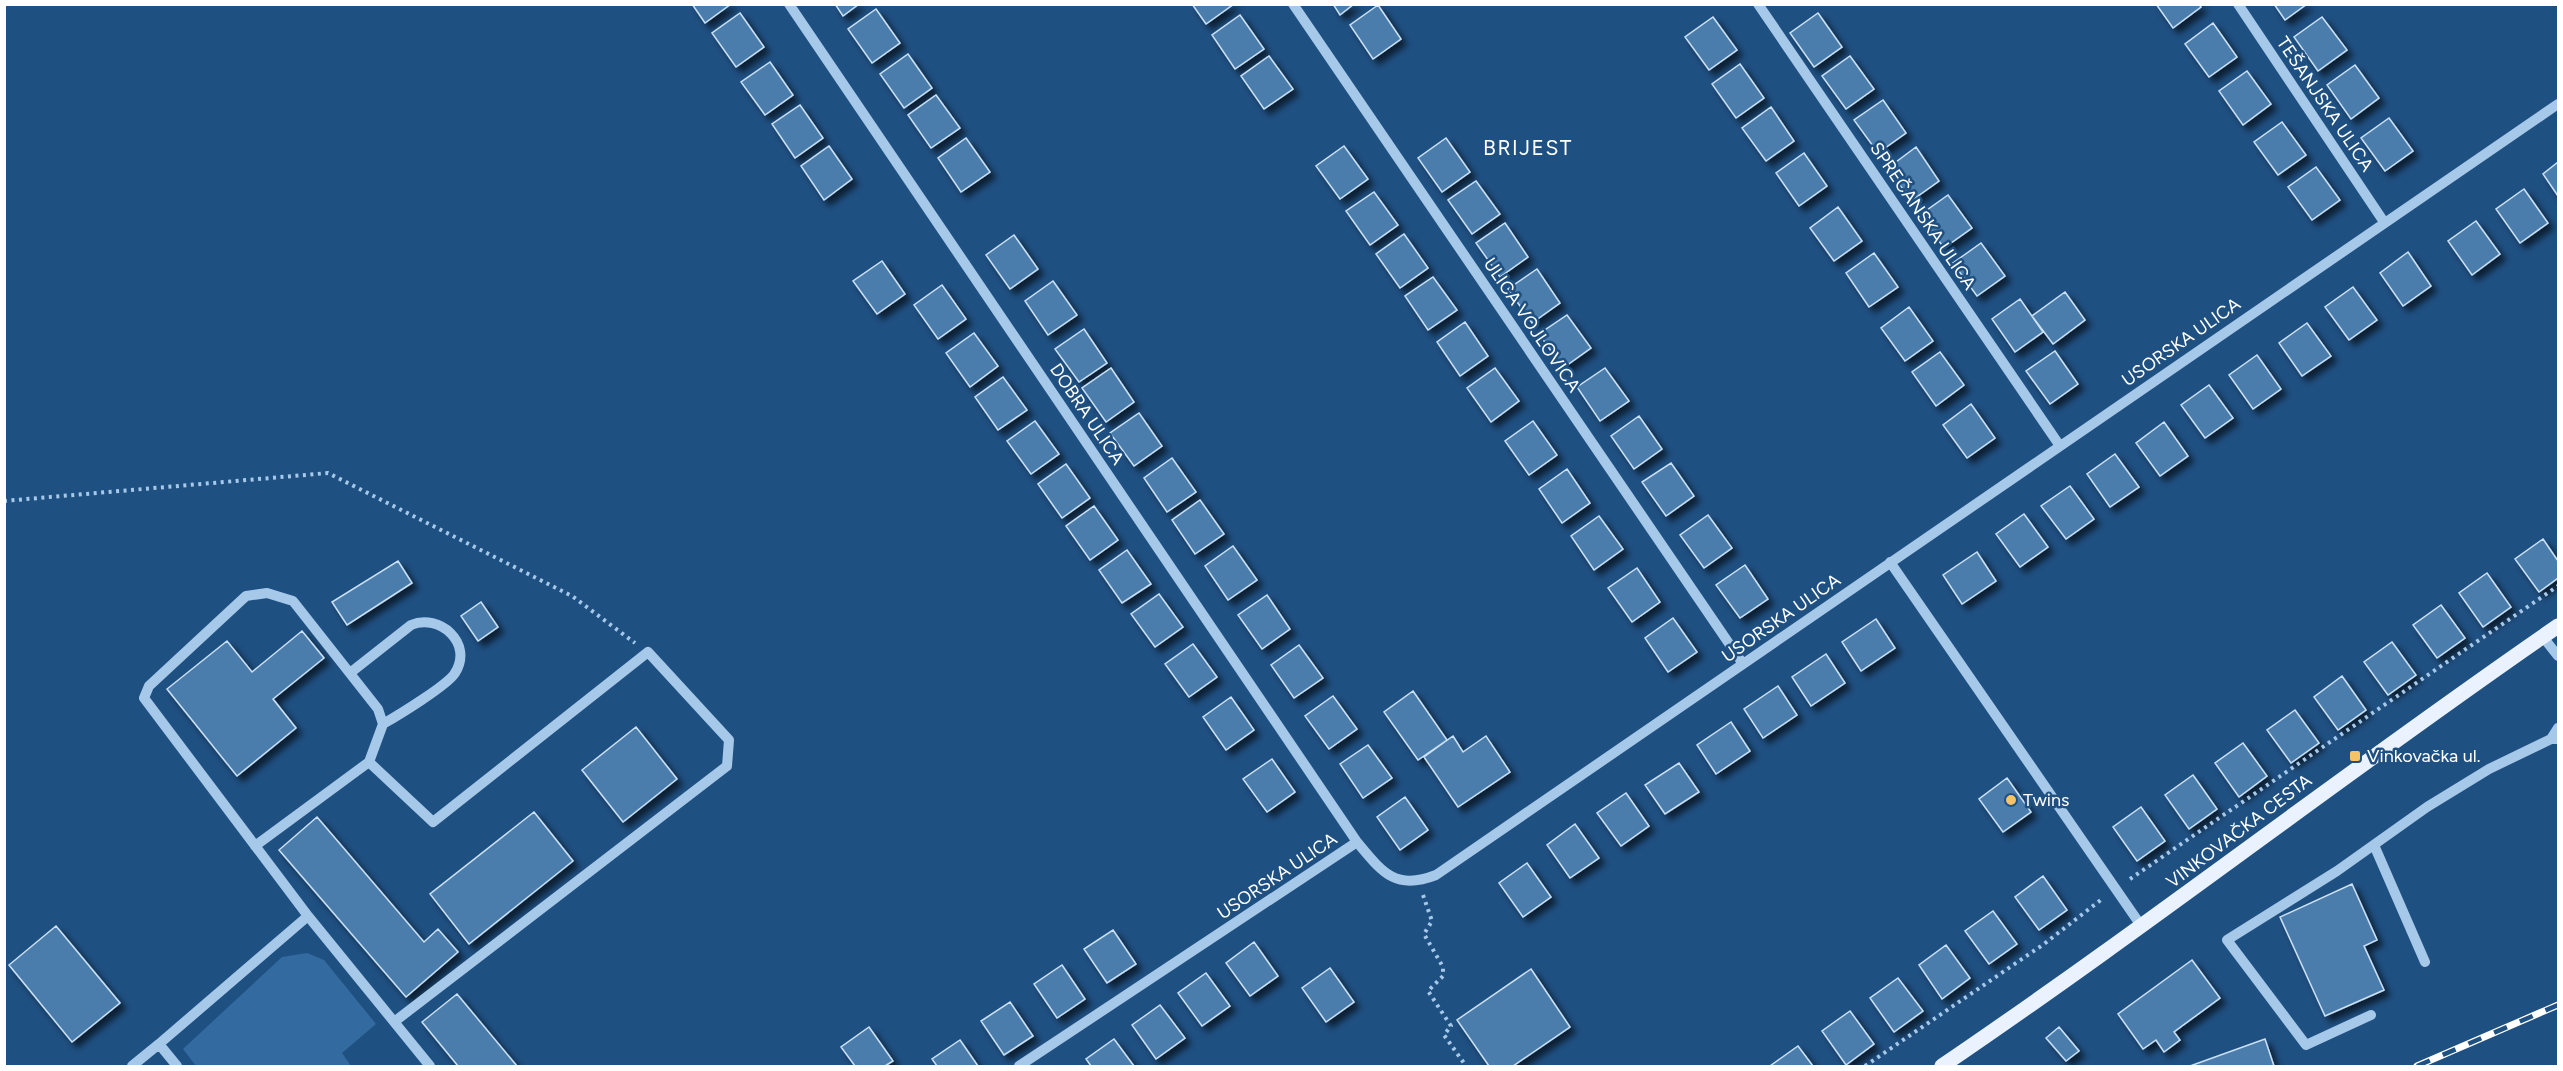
<svg xmlns="http://www.w3.org/2000/svg" width="2563" height="1071" viewBox="0 0 2563 1071" font-family="Figtree,sans-serif">
	<style>
		.green { fill: #336ba0 }
		.building { fill: #4c7dac; stroke: #cae1f7; stroke-width: 1.5; filter: url(#shadow) }
		.lines { fill: none; stroke-linecap: round; stroke-linejoin: round }
		.path { stroke: #a6c8e9; stroke-width: 4; stroke-dasharray: 3 4.5; stroke-linecap: butt }
		.minor { stroke: #a6c8e9; stroke-width: 10 }
		.major { stroke: #e9f2fe; stroke-width: 15 }
		.rail-casing { stroke: #fff; stroke-width: 7 }
		.rail { stroke: #1f5082; stroke-width: 4.5; stroke-dasharray: 14; stroke-linecap: butt }
		.poi-dot { fill: #f6c466; stroke: #1f5082; stroke-width: 2 }
		.labels { text-anchor: middle; stroke-width: 5; stroke-linejoin: round; paint-order: stroke }
		.street-label { font-size: 18px; fill: #fff; stroke: #1f5082 }
		.poi-label { font-size: 18px; fill: #fff; stroke: #1f5082; text-anchor: start }
		.quarter-label { font-size: 21px; letter-spacing: 1.5px; fill: #fff; stroke: #1f5082 }
	</style>
	<defs>
		<filter id="shadow"><feDropShadow dx="5.5" dy="5.5" stdDeviation="3" flood-color="#0009"/></filter>
	</defs>
	<rect width="100%" height="100%" fill="#1f5082"/>
	<path class="green" d="M307,953L324,960L376,1024L342,1053L351,1066H196L183,1049L282,957Z"/>
	<path class="building" d="M692,4H731L705,23Z
		M835,4H859L843,16Z
		M1192,4H1234L1206,24Z
		M1333,4H1354L1340,15Z
		M2156,4H2199L2201,7L2173,28Z
		M2274,4H2307L2285,20Z
		M1378,5L1401,39L1373,59L1350,25Z
		M876,9L900,43L872,63L848,29Z
		M740,13L764,47L736,67L712,33Z
		M1818,13L1842,47L1814,67L1790,33Z
		M1240,15L1264,49L1235,69L1212,35Z
		M1713,17L1737,50L1709,70L1685,37Z
		M2322,17L2347,50L2318,71L2294,37Z
		M2213,23L2237,57L2209,77L2185,44Z
		M908,54L932,88L904,108L880,74Z
		M1269,56L1293,89L1264,109L1241,76Z
		M1850,56L1874,89L1846,109L1822,76Z
		M770,62L793,95L765,115L741,82Z
		M1740,64L1764,98L1736,118L1712,84Z
		M2355,65L2379,98L2351,119L2327,85Z
		M2247,71L2271,104L2243,125L2219,91Z
		M936,95L960,128L931,148L908,115Z
		M1883,100L1906,133L1878,153L1854,120Z
		M800,105L823,138L795,158L772,124Z
		M1771,107L1794,141L1766,161L1742,128Z
		M2389,118L2413,151L2385,171L2361,138Z
		M2282,122L2306,155L2278,175L2254,142Z
		M966,138L990,172L961,192L938,158Z
		M1446,138L1470,172L1442,192L1418,158Z
		M829,146L852,179L824,200L801,166Z
		M1344,146L1368,179L1340,199L1316,166Z
		M1916,147L1939,181L1911,201L1888,168Z
		M1804,153L1827,186L1799,206L1776,173Z
		M2558,162V196L2543,174Z
		M2316,167L2340,200L2312,220L2288,187Z
		M1476,181L1500,214L1472,234L1448,200Z
		M2524,189L2548,223L2520,243L2496,209Z
		M1374,192L1398,225L1370,245L1346,211Z
		M1948,195L1972,228L1944,248L1920,215Z
		M1838,207L1862,241L1834,261L1810,228Z
		M2476,221L2500,254L2472,275L2448,241Z
		M1505,223L1528,257L1500,277L1476,243Z
		M1404,234L1428,268L1400,288L1376,254Z
		M1014,235L1038,269L1010,289L986,255Z
		M1981,243L2005,276L1977,296L1953,263Z
		M2408,252L2431,286L2403,306L2380,273Z
		M1874,253L1898,287L1869,307L1846,273Z
		M882,261L905,294L877,314L853,281Z
		M1537,269L1560,303L1532,323L1508,289Z
		M1433,277L1457,310L1428,330L1405,296Z
		M1053,281L1077,315L1048,335L1025,301Z
		M942,285L966,319L938,339L914,305Z
		M2353,287L2377,320L2349,340L2325,307Z
		M2065,292L2085,320L2053,344L2032,316Z
		M2020,299L2043,332L2015,352L1992,319Z
		M1909,307L1933,341L1905,361L1881,328Z
		M1567,315L1591,348L1563,368L1539,334Z
		M1465,322L1488,356L1460,376L1437,342Z
		M2307,323L2331,356L2302,376L2279,343Z
		M1084,329L1107,363L1079,382L1055,349Z
		M974,333L998,366L970,387L946,353Z
		M2055,351L2078,384L2050,404L2026,371Z
		M1940,352L1964,385L1936,406L1912,372Z
		M2257,355L2281,389L2253,409L2229,375Z
		M1111,368L1134,402L1106,422L1082,388Z
		M1495,368L1519,401L1491,422L1467,388Z
		M1605,368L1629,401L1600,421L1577,387Z
		M1003,377L1027,410L998,430L975,397Z
		M2209,385L2233,418L2205,438L2181,405Z
		M1971,404L1995,438L1967,458L1943,425Z
		M1139,413L1162,446L1134,466L1110,433Z
		M1639,416L1662,449L1634,469L1611,436Z
		M1035,421L1059,454L1031,474L1007,441Z
		M1533,421L1557,455L1529,475L1505,441Z
		M2164,422L2188,456L2160,476L2136,443Z
		M2115,454L2139,487L2110,507L2087,474Z
		M1172,458L1196,492L1167,512L1144,478Z
		M1671,463L1694,496L1666,516L1642,482Z
		M1066,464L1090,498L1062,518L1038,484Z
		M1567,469L1590,503L1562,523L1539,489Z
		M2070,486L2094,519L2066,539L2041,506Z
		M1200,500L1224,534L1195,554L1172,520Z
		M1094,506L1118,540L1090,560L1066,526Z
		M2024,514L2048,547L2020,567L1996,534Z
		M1708,515L1732,548L1704,568L1680,535Z
		M1599,516L1623,549L1594,570L1571,536Z
		M2543,539L2558,561V578L2539,592L2515,559Z
		M1233,546L1257,580L1228,600L1205,566Z
		M1127,550L1151,584L1122,603L1099,570Z
		M1977,552L1996,581L1962,604L1943,575Z
		M398,561L412,583L347,625L332,602Z
		M1745,565L1768,599L1740,618L1716,585Z
		M1637,568L1660,602L1632,622L1608,588Z
		M2487,573L2511,607L2483,627L2459,593Z
		M1159,594L1183,627L1155,647L1131,614Z
		M1267,595L1290,629L1262,649L1238,615Z
		M481,602L498,627L478,641L461,616Z
		M2441,605L2465,638L2437,658L2413,625Z
		M1673,618L1697,652L1668,672L1645,638Z
		M1876,619L1895,648L1861,671L1842,642Z
		M302,631L324,658L273,699L296,728L237,776L167,689L227,641L252,672Z
		M2392,642L2416,675L2388,695L2364,662Z
		M1193,644L1217,677L1189,697L1165,664Z
		M1299,645L1323,678L1294,698L1271,665Z
		M1826,654L1845,683L1811,706L1792,677Z
		M2342,676L2366,710L2338,730L2314,697Z
		M1778,686L1797,715L1763,738L1744,709Z
		M1413,691L1447,740L1418,760L1384,712Z
		M1333,696L1357,729L1329,749L1305,716Z
		M1231,697L1254,730L1226,750L1203,717Z
		M2295,710L2319,743L2291,763L2267,730Z
		M1731,722L1750,751L1716,774L1697,745Z
		M636,727L677,779L623,822L582,770Z
		M1453,736L1463,752L1486,736L1510,772L1458,807L1424,757Z
		M2243,743L2267,776L2239,797L2215,763Z
		M1368,745L1392,778L1363,798L1340,764Z
		M1272,759L1295,792L1267,812L1243,779Z
		M1679,763L1699,792L1665,814L1645,785Z
		M2193,775L2217,809L2189,829L2165,795Z
		M2007,778L2031,812L2003,832L1979,799Z
		M1626,793L1649,826L1621,846L1597,813Z
		M1405,797L1428,830L1400,850L1377,817Z
		M2141,807L2165,841L2137,861L2113,827Z
		M534,812L573,861L469,944L430,894Z
		M317,817L424,942L438,929L458,952L406,997L279,850Z
		M1575,824L1599,858L1570,878L1547,845Z
		M1527,863L1551,897L1523,917L1499,883Z
		M2043,876L2067,910L2039,930L2015,897Z
		M2352,884L2377,940L2364,946L2384,990L2325,1016L2280,917Z
		M1993,911L2017,944L1989,964L1965,931Z
		M56,926L120,1003L72,1042L9,965Z
		M1113,930L1136,964L1107,983L1084,949Z
		M1254,942L1278,976L1250,996L1226,963Z
		M1946,945L1970,978L1942,999L1919,965Z
		M2192,960L2220,998L2174,1032L2180,1040L2164,1052L2156,1040L2143,1049L2118,1014Z
		M1062,965L1085,999L1057,1018L1034,984Z
		M1330,968L1354,1002L1326,1022L1302,988Z
		M1531,969L1570,1027L1513,1066H1489L1457,1020Z
		M1206,973L1230,1006L1202,1026L1178,993Z
		M1898,978L1923,1011L1894,1032L1870,998Z
		M457,994L517,1066H458L422,1022Z
		M1010,1002L1033,1036L1004,1055L981,1021Z
		M1160,1005L1185,1038L1156,1059L1132,1025Z
		M1850,1011L1874,1044L1846,1065L1822,1031Z
		M869,1027L893,1061L885,1066H855L841,1047Z
		M2059,1027L2079,1051L2066,1061L2046,1038Z
		M1114,1039L1134,1066H1091L1086,1059Z
		M2265,1039L2274,1066H2190Z
		M960,1040L978,1066H937L932,1059Z
		M1798,1046L1813,1066H1770Z"/>
	<g class="lines">
		<path class="path" d="M4,501L328,473L572,596L635,643
			M2130,879L2558,586
			M1423,895L1432,921L1424,934L1443,967V976L1428,991L1451,1026L1444,1035L1466,1066
			M1865,1066L2044,944L2102,899"/>
		<path class="minor" d="M789,4L1357,842
			M1293,4L1743,664
			M1758,4L2060,446
			M2238,4L2384,222
			M1890,562L2142,927
			M2543,637L2558,656
			M350,673L411,625C439,613 474,643 455,673C448,685 397,716 383,724
			M2558,728L2551,739H2558
			M369,762L433,822L648,652L729,740L727,766L394,1022
			M2374,845L2425,962
			M255,846L369,762L383,724L378,709L293,601L267,593L246,596L149,686L144,698L308,916
			M2371,1015L2306,1045L2227,940L2337,871L2427,807L2489,769L2551,739
			M132,1066L159,1044
			M177,1066L159,1044L308,916L430,1066
			M1019,1066L1357,842C1382,872 1395,891 1436,875L2558,104"/>
		<path class="major" d="M1942,1066C2151,924 2350,769 2558,626"/>
		<g class="rail-casing">
			<path id="rail" d="M2417,1066L2558,1005"/>
		</g>
		<use href="#rail" class="rail"/>
	</g>
	<g class="poi-dot">
		<rect x="2349" y="750" width="12" height="12" rx="3"/>
		<circle cx="2011" cy="800" r="6"/>
	</g>
	<g class="labels">
		<g class="street-label">
			<text transform="translate(2325 104) rotate(56)" y="6">TEŠANJSKA ULICA</text>
			<text transform="translate(1923 216) rotate(56)" y="6">SPREČANSKA ULICA</text>
			<text transform="translate(1532 325) rotate(56)" y="6">ULICA VOJLOVICA</text>
			<text transform="translate(2181 342) rotate(-35)" y="6">USORSKA ULICA</text>
			<text transform="translate(1087 414) rotate(56)" y="6">DOBRA ULICA</text>
			<text transform="translate(1781 618) rotate(-35)" y="6">USORSKA ULICA</text>
			<text transform="translate(2239 831) rotate(-37)" y="6">VINKOVAČKA CESTA</text>
			<text transform="translate(1277 876) rotate(-34)" y="6">USORSKA ULICA</text>
		</g>
		<g class="poi-label">
			<text x="2367" y="762">Vinkovačka ul.</text>
			<text x="2023" y="806">Twins</text>
		</g>
		<g class="quarter-label">
			<text x="1528" y="155">BRIJEST</text>
		</g>
	</g>
	<rect width="2563" height="1071" fill="none" stroke="#ffffff" stroke-width="12"/>
</svg>
